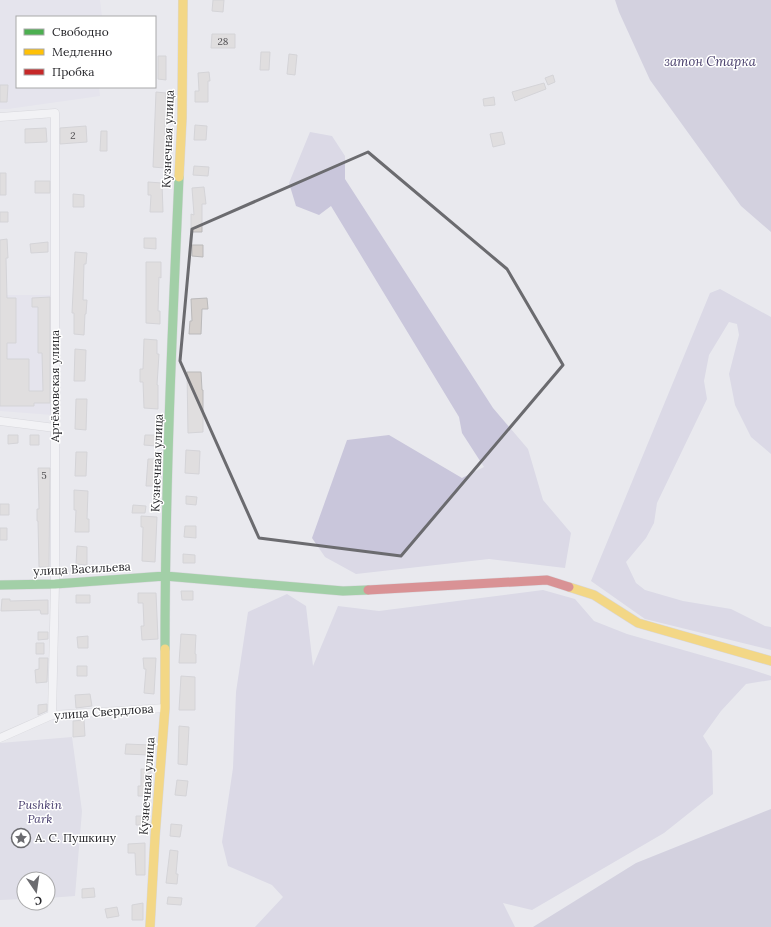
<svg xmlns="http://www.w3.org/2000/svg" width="771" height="927" viewBox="0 0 771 927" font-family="Lora,serif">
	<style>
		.built { fill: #e0deeb }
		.green { fill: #d2d1df }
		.forest { fill: #c9c6db }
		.water { fill: #b8b4cd }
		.building { fill: #d5d0cd; stroke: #bbbabb }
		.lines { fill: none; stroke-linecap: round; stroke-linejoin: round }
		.street-casing { stroke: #c3c3c7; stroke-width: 9 }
		.fast-casing { stroke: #c3c3c7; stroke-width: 10 }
		.slow-casing { stroke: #c3c3c7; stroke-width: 10 }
		.jam-casing { stroke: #c3c3c7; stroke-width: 10 }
		.street { stroke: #fcfcfc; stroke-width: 8 }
		.fast { stroke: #4caf50; stroke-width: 9 }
		.slow { stroke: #ffc107; stroke-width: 9 }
		.jam { stroke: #c62828; stroke-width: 9 }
		.marked { fill: none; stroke: #6b6b6f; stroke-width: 3; stroke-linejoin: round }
		.labels { text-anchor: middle; stroke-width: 3; stroke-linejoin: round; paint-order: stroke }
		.number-label { font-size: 10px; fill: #525154 }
		.street-label { font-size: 12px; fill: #27272b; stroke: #fff }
		.park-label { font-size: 12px; font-style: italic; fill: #4b4170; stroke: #fff }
		.poi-label { font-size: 12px; fill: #27272b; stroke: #fff; text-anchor: start }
		.water-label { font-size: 13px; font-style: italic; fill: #463c6a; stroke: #fff }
	</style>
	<rect width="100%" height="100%" fill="#e9e9ee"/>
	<path class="built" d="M0,0H100L102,17H17V87H99L100,96L8,109H0Z
		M0,295H54L52,415L0,411Z"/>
	<path class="green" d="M72,737L82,811L75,896L48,898V879H24V899L0,900V743Z"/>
	<path class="forest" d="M310,132L332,136L345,156V179L493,408L528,449L543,500L571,533L565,568L489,559L356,574L325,557L312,538L347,440L389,435L462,478L484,467L462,433L459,417L331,206L319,215L296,206L289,183Z
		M720,289L771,317V454L751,437L735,405L729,374L739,335L737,324L729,322L709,355L704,381L707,399L657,503L654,523L646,538L626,562L636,583L645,590L683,601L731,609L765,626L771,627V650L645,619L591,581L710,293Z
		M543,590L575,599L594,621L627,634L750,669L771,676V680L746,684L721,711L703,736L712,751L713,794L664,833L532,910L503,903L515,927H255L283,897L272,885L228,866L222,842L233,768L236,692L248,612L287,594L306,606L313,666L338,606L379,611Z"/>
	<path class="water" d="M615,0H771V232L741,206L650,80L619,12Z
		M771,809V927H533L636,863Z"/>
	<path class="building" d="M213,0H224L223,12L212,11Z
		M212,34H235V48H211Z
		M261,52H270L269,70H260Z
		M289,54L297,55L295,75L287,74Z
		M158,56H166V80L158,79Z
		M209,72L210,81H208V102H195V91H199L198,73Z
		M553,75L555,82L548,85L545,78Z
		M544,83L546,89L515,101L512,92Z
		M0,85H8L7,102H0Z
		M156,92L166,93L164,168L153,167Z
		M494,97L495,105L484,106L483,99Z
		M195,125L207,126L206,140H194Z
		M86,126L87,142L60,144V128Z
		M46,128L47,142L25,143V129Z
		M101,131H107V151H100Z
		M502,132L505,144L493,147L490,134Z
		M194,166L209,167L208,176L193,175Z
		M0,173H6V195H0Z
		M35,181H50V193H35Z
		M148,182L162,183L163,212H150L151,195H148Z
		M204,187L206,204H202V232H191V214L194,215L192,188Z
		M73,194L84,195V207H73Z
		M0,212H8V222H0Z
		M144,238H156V249L144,248Z
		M7,239L8,258H6L7,298H16V343H7V359H29V391H43L42,353H38V307H32V298L50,297V403H34V406H0V240Z
		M48,242V252L31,253L30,244Z
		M192,245H203V257L192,256Z
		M75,252L87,253L86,264H84L83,300H87L86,314H85L84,335L74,334V313H72Z
		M146,262H161V278L159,277L158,311H160V324L146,323Z
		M207,298L208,309H202L201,334H189L190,321H192L191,299Z
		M144,339L157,340V354H159L157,385H158V409L144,408L143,382H140V369H143Z
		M75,349L86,350L85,381H74Z
		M187,372H201L202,390H203V432L188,433Z
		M76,399H87L86,430L75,429Z
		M8,435H18V443L8,444Z
		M30,435H39V445H30Z
		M145,435H157L156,446L144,445Z
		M186,450L200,451L199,474L185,473Z
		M76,452H87L86,476H75Z
		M148,459H157L156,486H146Z
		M38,468H50L49,567H39L38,521H37V509H39Z
		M74,490L88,491L87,519H89V532H75L76,510H74Z
		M186,496L197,497L196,505L186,504Z
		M0,504H9V515H0Z
		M133,505L146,506L145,513H132Z
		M141,516L157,517L155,562L142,561L143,527H141Z
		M185,526H196V538L184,537Z
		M0,528H7V540H0Z
		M77,546L87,547V565L76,564Z
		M183,554L195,555V563H183Z
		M181,591H193V600H182Z
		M138,593H156L158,639L142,640L141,626H144L143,603H138Z
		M76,595H90V603H76Z
		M2,599H10V601L48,600V614H41L40,610L1,611Z
		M38,632H48V639L38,640Z
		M181,634L196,635L195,654H196V663H179Z
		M88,636V648H78L77,637Z
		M36,643H44V654H36Z
		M39,658H48L47,682L36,683L35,670L39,669Z
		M143,658H156L154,694L144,693L146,669H144Z
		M77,666H87V676H77Z
		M181,676L195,677V710H179Z
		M90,694L92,706L76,708L75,695Z
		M47,704V711L38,715V705Z
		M84,720L85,736L73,737V721Z
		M179,726L189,727L187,765L178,764Z
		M126,744L150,745L149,755L125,754Z
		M141,769H151L150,796H138V786H141Z
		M177,780L188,781L186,796L175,795Z
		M136,816H147V825H136Z
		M171,824L182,825L180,837L170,836Z
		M145,843V875H136L135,853H128V844Z
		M170,850L178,851L176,874H178L177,884L166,883Z
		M94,888L95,897L82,898V889Z
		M168,897L182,898L181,905L167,904Z
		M143,903V920H132V905Z
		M117,907L119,916L107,918L105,909Z"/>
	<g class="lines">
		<g class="street-casing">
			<path id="street" d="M0,117L55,113V584L52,715
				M0,421L55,428
				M0,738L52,715L165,708"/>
		</g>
		<g class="fast-casing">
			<path id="fast" d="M0,585L55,584L165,576L343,591L368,590
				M165,649C165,491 172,334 179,177"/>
		</g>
		<g class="slow-casing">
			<path id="slow" d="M179,177L182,118L183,0
				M569,587L594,595L638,623L771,661
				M150,927L155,837L165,708V649"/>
		</g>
		<g class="jam-casing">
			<path id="jam" d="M368,590L547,580L569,587"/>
		</g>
		<use href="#street" class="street"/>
		<use href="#fast" class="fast"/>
		<use href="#slow" class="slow"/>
		<use href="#jam" class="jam"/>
	</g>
	<path d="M0 0H771V927H0ZM368,152L507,269L563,365L401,556L259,538L180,361L192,229Z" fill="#e9e9ee" fill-opacity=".55" fill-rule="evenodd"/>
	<path class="marked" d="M368,152L507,269L563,365L401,556L259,538L180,361L192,229Z"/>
	<defs>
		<g id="sight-ring" transform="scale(1)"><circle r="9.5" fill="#fff" stroke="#6b6b6f" stroke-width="1.5"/><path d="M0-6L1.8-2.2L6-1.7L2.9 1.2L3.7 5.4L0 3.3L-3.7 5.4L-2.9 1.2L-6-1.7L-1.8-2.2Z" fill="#6b6b6f"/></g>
	</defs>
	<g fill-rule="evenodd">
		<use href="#sight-ring" x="21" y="838"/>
	</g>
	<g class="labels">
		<g class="number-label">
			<text x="223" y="45">28</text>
			<text x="73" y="139">2</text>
			<text x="44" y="479">5</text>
		</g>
		<g class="street-label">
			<text transform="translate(168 139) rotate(-88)" y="4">Кузнечная улица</text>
			<text transform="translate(55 386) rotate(-90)" y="4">Артёмовская улица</text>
			<text transform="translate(157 463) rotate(-88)" y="4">Кузнечная улица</text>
			<text transform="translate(82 569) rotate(-3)" y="4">улица Васильева</text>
			<text transform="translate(104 712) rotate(-4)" y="4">улица Свердлова</text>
			<text transform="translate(147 786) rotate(-86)" y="4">Кузнечная улица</text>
		</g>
		<g class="park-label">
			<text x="40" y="809">Pushkin<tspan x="40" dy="14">Park</tspan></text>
		</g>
		<g class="poi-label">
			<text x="35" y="842">А. С. Пушкину</text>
		</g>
		<g class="water-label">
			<text x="710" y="66">затон Старка</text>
		</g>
	</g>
	<rect x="16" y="16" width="140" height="72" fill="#ffffff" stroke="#a9a9aa"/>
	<rect x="24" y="29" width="20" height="6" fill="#4caf50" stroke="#a9a9aa"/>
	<text x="52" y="36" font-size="12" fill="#27272b">Свободно</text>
	<rect x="24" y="49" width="20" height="6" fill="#ffc107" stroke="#a9a9aa"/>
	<text x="52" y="56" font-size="12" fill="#27272b">Медленно</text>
	<rect x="24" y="69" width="20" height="6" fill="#c62828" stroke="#a9a9aa"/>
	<text x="52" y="76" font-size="12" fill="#27272b">Пробка</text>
	<g transform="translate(36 891) rotate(167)"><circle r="19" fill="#ffffff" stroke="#a9a9aa"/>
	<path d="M0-3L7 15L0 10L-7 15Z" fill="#6b6b6f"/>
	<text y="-6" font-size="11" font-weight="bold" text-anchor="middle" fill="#27272b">С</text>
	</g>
</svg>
